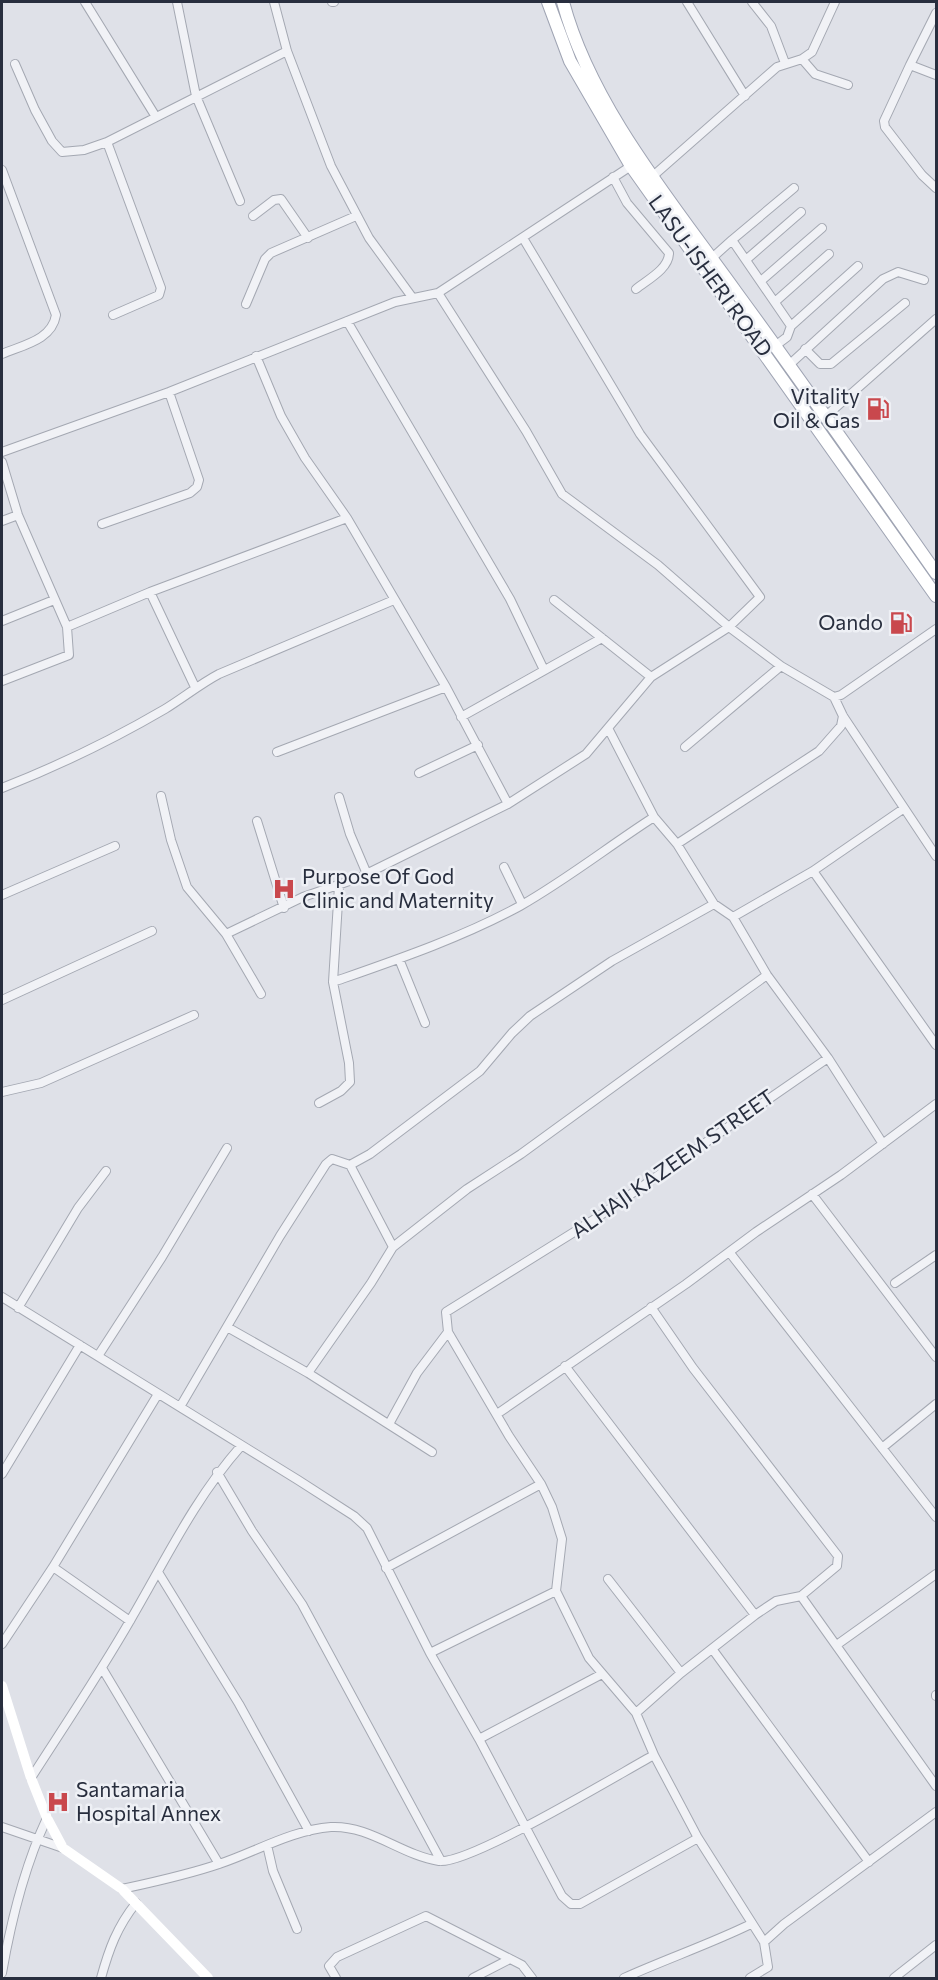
<svg xmlns="http://www.w3.org/2000/svg" width="938" height="1980" viewBox="0 0 938 1980" font-family="Commissioner,sans-serif">
	<style>
		.lines { fill: none; stroke-linecap: round; stroke-linejoin: round }
		.street-casing { stroke: #a4a8b2; stroke-width: 10 }
		.primary-casing { stroke: #9fa4b3; stroke-width: 14 }
		.street { stroke: #f1f2f6; stroke-width: 8 }
		.secondary { stroke: #fff; stroke-width: 10 }
		.primary { stroke: #fff; stroke-width: 12 }
		.labels { text-anchor: middle; stroke-width: 5; stroke-linejoin: round; paint-order: stroke }
		.street-label { font-size: 21px; fill: #282e3e; stroke: #eef0f5 }
		.poi-label { font-size: 21px; fill: #282e3e; stroke: #eef0f5; text-anchor: end }
	</style>
	<rect width="100%" height="100%" fill="#dfe1e8"/>
	<g class="lines">
		<g class="street-casing">
			<path id="street" d="M85,2L156,117
				M177,2L196,96L240,201
				M274,2L287,51L331,166L369,238L412,297
				M332,2H334
				M687,2L745,96
				M752,2L771,26L785,63
				M936,13L910,65L936,75
				M802,59L815,74L848,85
				M15,64L35,110L52,141L62,152L84,150L107,142L287,51
				M910,65L884,121L885,127L922,175L936,188
				M107,142L161,288L159,295L113,315
				M2,170L56,315C52,340 23,345 2,354
				M653,176L777,67L802,59L812,52L835,2
				M613,177L627,203L669,253C669,269 647,280 636,289
				M253,216L274,200L281,199L308,238
				M732,240L794,188
				M712,258L732,240L791,326L787,337L775,346
				M747,259L801,212
				M762,280L822,228
				M438,293L526,431L562,494L658,565L729,627L781,666L834,697L841,695L936,629
				M776,301L829,254
				M246,304L265,259L271,253L356,216
				M347,321L510,599L544,670
				M791,326L858,266
				M805,349L820,364H831L905,303
				M256,356L281,416L305,458L347,518L446,687L508,804
				M789,365L883,279L898,272L924,280
				M826,416L936,319
				M2,452L169,392L395,302L438,293L631,166
				M2,462L18,515L67,627L69,655L2,681
				M2,521L18,515
				M102,524L190,493L197,487L199,480L169,392
				M150,592L195,687
				M554,600L651,677
				M2,621L54,600
				M67,627L150,592L347,518
				M834,697L843,716L936,856
				M461,717L602,638
				M608,728L654,817L677,844L714,904L733,917L767,975L828,1058
				M685,747L781,666
				M277,752L446,687
				M419,773L478,745
				M2,788C58,766 112,740 165,709C183,698 200,684 219,674L394,600
				M161,796L171,840L187,887L226,934L261,994
				M339,797L350,834L367,874
				M257,821L284,908
				M677,844L819,751L841,726L843,716
				M504,867L522,904
				M813,871L936,1045
				M2,895L115,846
				M733,917L813,871L903,809
				M226,934L303,897L358,878L508,804L586,754L651,677L729,627L760,597L640,434L523,238
				M399,959L425,1023
				M333,982C396,960 461,938 520,906C566,880 609,846 654,817
				M2,1000L152,931
				M2,1092L41,1083L194,1015
				M319,1103L341,1091L350,1082L349,1063L333,982L339,886
				M350,1165L393,1247
				M812,1194L936,1357
				M730,1253L936,1517
				M895,1283L936,1255
				M2,1297L298,1480L354,1516L367,1528L430,1653L479,1739L562,1896L571,1904H580L698,1838
				M651,1307L693,1368L838,1556L837,1566L801,1596L936,1786
				M18,1308L78,1208L106,1171
				M227,1327L308,1373L432,1452
				M98,1356L162,1257L227,1148
				M565,1366L755,1615
				M308,1373L371,1283L393,1247L467,1189L521,1154L767,975
				M180,1407L280,1236L326,1164L332,1159L350,1165L370,1154L480,1071L512,1033L530,1016L612,961L714,904
				M497,1414L686,1284L756,1232L841,1175L936,1104
				M389,1424L417,1373L448,1332
				M882,1448L936,1404
				M217,1472L252,1531L302,1604L441,1861
				M2,1474L80,1345
				M53,1567L130,1621
				M386,1568L541,1484
				M158,1572L239,1704L309,1831
				M608,1579L681,1673
				M2,1644L53,1567L158,1394
				M838,1644L936,1574
				M713,1650L869,1862
				M430,1653L556,1591
				M102,1668L219,1864
				M936,1696V1695
				M636,1713L589,1658L556,1591L562,1539L552,1507L541,1484L509,1436L448,1332L446,1312L595,1219L828,1058L883,1144
				M479,1739L602,1674
				M654,1755L698,1838L764,1942L768,1967L750,1978
				M31,1778C65,1725 100,1673 131,1619C166,1559 195,1498 241,1446
				M2,1827L63,1848
				M267,1845L273,1871L297,1929
				M122,1889C154,1882 187,1875 219,1864C255,1852 292,1830 331,1827C370,1825 401,1855 439,1861C469,1865 619,1774 654,1755L636,1713L681,1673L755,1615L776,1601L801,1596
				M764,1942L784,1924L936,1812
				M2,1973C11,1921 25,1865 47,1818
				M101,1978C109,1949 117,1927 136,1903
				M336,1978L329,1966L337,1957L426,1916L522,1965L532,1978
				M473,1978L510,1959
				M624,1978C666,1959 710,1944 751,1924
				M894,1978L936,1945"/>
		</g>
		<g class="primary-casing">
			<path id="primary" d="M548,2L570,61L631,166L936,596
				M563,2C591,107 673,204 736,292C804,385 870,479 936,573"/>
		</g>
		<use href="#street" class="street"/>
		<path class="secondary" d="M2,1686L31,1778L47,1818L63,1848L122,1889L208,1978"/>
		<use href="#primary" class="primary"/>
	</g>
	<defs>
		<g id="fuel-bare" transform="scale(1.8)"><path d="M-5.5-6h7V0h2V4h1.3V-2.5L3-4.5l.8-.8L6-3V5H2.5V1h-1V6h-7ZM-4.2-4.7v3.2H.2V-4.7Z" fill="#c9484d" stroke="#eef0f5" stroke-width="2.5" paint-order="stroke"/></g>
		<g id="hospital-bare" transform="scale(1.8)"><path d="M-5-5h3v3.5h4V-5h3V5h-3V1.5h-4V5h-3Z" fill="#c9484d" stroke="#eef0f5" stroke-width="2.5" paint-order="stroke"/></g>
	</defs>
	<g fill-rule="evenodd">
		<use href="#fuel-bare" x="878" y="409"/>
		<use href="#fuel-bare" x="901" y="623"/>
		<use href="#hospital-bare" x="284" y="889"/>
		<use href="#hospital-bare" x="58" y="1802"/>
	</g>
	<g class="labels">
		<g class="street-label">
			<text transform="translate(710 276) rotate(54)" y="7">LASU-ISHERI ROAD</text>
			<text transform="translate(673 1164) rotate(-35)" y="7">ALHAJI KAZEEM STREET</text>
		</g>
		<g class="poi-label">
			<text x="860" y="404">Vitality<tspan x="860" dy="24">Oil &amp; Gas</tspan></text>
			<text x="883" y="630">Oando</text>
			<text x="302" y="884" text-anchor="start">Purpose Of God<tspan x="302" dy="24">Clinic and Maternity</tspan></text>
			<text x="76" y="1797" text-anchor="start">Santamaria<tspan x="76" dy="24">Hospital Annex</tspan></text>
		</g>
	</g>
	<rect width="938" height="1980" fill="none" stroke="#282e3e" stroke-width="6"/>
</svg>
